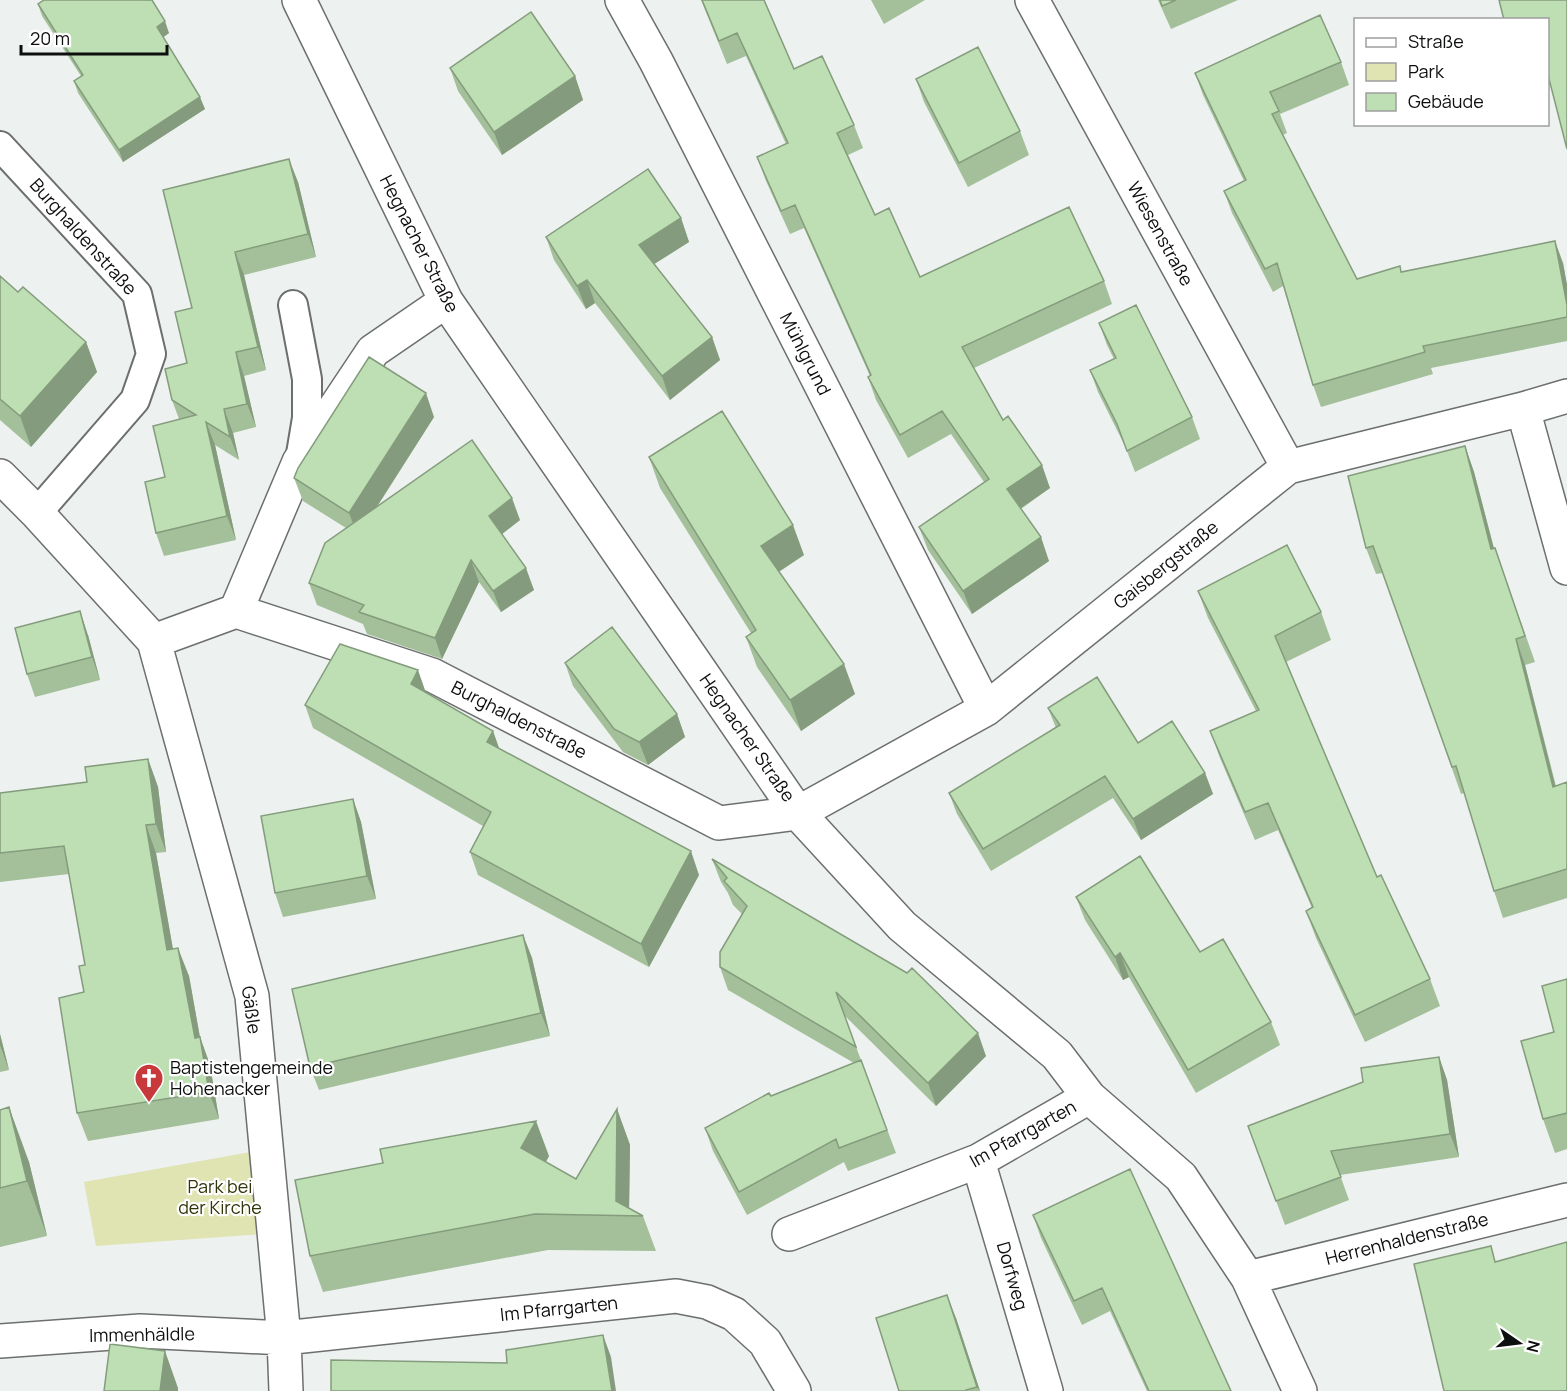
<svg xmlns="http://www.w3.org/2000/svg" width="1567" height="1391" viewBox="0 0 1567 1391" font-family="Manrope,sans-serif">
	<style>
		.green { fill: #e0e3b2 }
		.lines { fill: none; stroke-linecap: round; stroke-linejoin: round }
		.lane-casing { stroke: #6c6f6e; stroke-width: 32 }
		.street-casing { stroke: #6c6f6e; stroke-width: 36 }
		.lane { stroke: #fff; stroke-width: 28 }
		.street { stroke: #fff; stroke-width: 33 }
		.wall { fill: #a3c09a }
		.shaded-wall { fill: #849c7d }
		.building { fill: #bddfb3; stroke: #849c7d; stroke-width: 1.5 }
		.labels { text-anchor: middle; stroke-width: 4.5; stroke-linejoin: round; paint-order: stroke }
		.street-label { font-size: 18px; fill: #0d0e0e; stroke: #fff }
		.poi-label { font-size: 18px; fill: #0d0e0e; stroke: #fff; text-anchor: start }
		.park-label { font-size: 18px; fill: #33340a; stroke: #fff }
	</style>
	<rect width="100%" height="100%" fill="#edf1ef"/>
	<path class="green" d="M256,1151L264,1234L96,1246L84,1182Z"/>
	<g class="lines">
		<g class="lane-casing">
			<path id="lane" d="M0,146L137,294L151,354L135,400L37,513
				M293,305L307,379V418L300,460"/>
		</g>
		<g class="street-casing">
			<path id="street" d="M299,0L446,301L798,813L902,926L1057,1055L1089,1097L1181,1177L1248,1278L1300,1391
				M622,0L656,61L986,709
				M1032,0L1288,467
				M1523,409L1567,568
				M0,476L37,513L154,641L236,611L432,675L719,823L798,813L986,709L1288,467L1523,409L1567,396
				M236,611L299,462L373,351L446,301
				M154,641L252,996L284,1338L286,1391
				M978,1161L1046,1391
				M789,1234L978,1161L1089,1097
				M1248,1278L1567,1200
				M0,1341L140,1331L284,1338L676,1296L707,1302L734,1314L765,1342L794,1391"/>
		</g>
		<use href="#lane" class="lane"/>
		<use href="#street" class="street"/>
	</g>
	<path class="wall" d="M701,0H764L794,69L854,125L863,148L848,155L875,215L920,277L1104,281L1112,304L974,368L1003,420L1050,488L1021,509L1049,561L972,614L928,550L919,527L984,482L951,434L908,458L876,400L868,377L870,376L804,228L790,234L766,181L757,157L786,144L746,56L727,64Z
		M871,0H925L884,24Z
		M1158,0H1238L1171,29Z
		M1567,0L1550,85L1548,86V20Z
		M38,4L169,33L163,37L205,109L123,162L78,93L74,81L81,76L42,16Z
		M1341,62L1349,85L1280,114L1287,133L1283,135L1357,279L1402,272L1563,263L1567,285V341L1431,368L1433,374L1321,407L1313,385L1283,286L1273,292L1232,213L1224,191L1244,181L1203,95L1195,73Z
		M450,68L575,76L583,100L502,155L458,91Z
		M916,79L1020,131L1029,155L968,187L924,102Z
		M298,182L316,257L244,275L266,370L244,376L256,427L233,433L239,460L215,445L236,540L164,556L156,533L179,419L172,400L187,363L192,308L163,190Z
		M681,218L689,242L654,264L712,337L720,360L670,400L595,303L586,309L554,260L546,237Z
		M0,276L18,292L86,342L97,372L31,447L0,420Z
		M1099,323L1192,417L1200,439L1135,472L1125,446L1098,392L1090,370L1114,359L1107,345Z
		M434,417L377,507L520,520L502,534L534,590L501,612L479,582L442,659L367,634L363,624L317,605L309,583L346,528L303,501L294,478Z
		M1465,446L1474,472L1494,548L1504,574L1535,662L1525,665L1556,786L1567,782V898L1503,918L1494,891L1464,793L1461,794L1383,573L1376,574L1366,548Z
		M649,457L804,555L779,572L855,694L801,731L757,667L746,637L751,633L660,488Z
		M1198,591L1321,612L1331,640L1286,662L1377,877L1430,979L1440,1006L1365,1042L1316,938L1306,911L1312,908L1278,830L1255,840L1220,758L1210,731L1256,711L1208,618Z
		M88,635L100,680L35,697L27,674Z
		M565,663L677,714L685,737L648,765L623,752L573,686Z
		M426,693L493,731L499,748L699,875L649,967L478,875L470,852L483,826L313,728L305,705Z
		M1048,708L1138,743L1205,773L1213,794L1141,840L1113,798L991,871L957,814L949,793L1056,728Z
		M148,759L158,787L166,852L156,853L173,949L189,976L200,1037L210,1065L219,1119L88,1141L77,1113L85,965L69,874L0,882V793L87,782Z
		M353,799L361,822L376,899L283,917L275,893Z
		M712,859L986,1056L936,1106L844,1015L896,1153L848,1171L844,1162L747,1215L713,1151L705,1128L771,1096L854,1063L728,990L720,967L742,914L733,905L728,893L721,882Z
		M1076,897L1271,1022L1280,1045L1196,1093L1129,977L1123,980L1085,920Z
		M523,935L532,958L550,1036L319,1090L310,1067Z
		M1567,979V1149L1555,1153L1543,1119L1554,1032Z
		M0,1034L9,1070L0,1072Z
		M1439,1057L1447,1080L1459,1157L1340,1175L1349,1200L1285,1225L1248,1126Z
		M617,1109L630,1145L629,1208L643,1216L656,1251L548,1250L323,1292L310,1256L549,1156L546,1162L576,1179Z
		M0,1110L29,1162L47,1236L0,1247Z
		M1033,1215L1231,1391H1147L1110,1311L1082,1325L1041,1238Z
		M956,1318L980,1391H899Z"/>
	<path class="shaded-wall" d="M165,21L169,33L161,39L157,27Z
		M575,76L583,100L502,155L494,132Z
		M200,97L205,109L123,162L119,150Z
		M289,159L298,182L316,257L308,234Z
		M681,218L689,242L648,268L639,245Z
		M1555,241L1563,263L1567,285V305Z
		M235,252L244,275L266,370L258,347Z
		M587,280L595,303L586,309L577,286Z
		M712,337L720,360L670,400L662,376Z
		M86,342L97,372L31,447L20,416Z
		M236,352L244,376L256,427L247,404Z
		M426,393L434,417L358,536L349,513Z
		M224,409L233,433L239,460L230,437Z
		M206,422L215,445L236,540L227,516Z
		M1465,446L1474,472L1501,576L1491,549Z
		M1042,465L1050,488L1015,512L1007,489Z
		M512,498L520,520L497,538L489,516Z
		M793,525L804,555L772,576L761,546Z
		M1041,537L1049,561L972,614L963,591Z
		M471,560L479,582L442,659L435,638Z
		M526,568L534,590L501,612L493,591Z
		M80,611L88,635L100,680L92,657Z
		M1516,639L1525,665L1562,813L1553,787Z
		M844,664L855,694L801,731L790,700Z
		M418,670L426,693L411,684Z
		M677,714L685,737L648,765L639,742Z
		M493,731L501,754L487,742Z
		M148,759L158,787L166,852L156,824Z
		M1205,773L1213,794L1141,840L1133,819Z
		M353,799L361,822L376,899L367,876Z
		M146,825L156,853L178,978L167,950Z
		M691,851L699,875L649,967L641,944Z
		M523,935L532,958L550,1036L541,1013Z
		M178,948L189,976L205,1066L195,1038Z
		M1120,953L1129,977L1123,980L1115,957Z
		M978,1033L986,1056L936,1106L928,1083Z
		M0,1034L9,1070L0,1045Z
		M200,1037L210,1065L219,1119L209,1092Z
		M1439,1057L1447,1080L1459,1157L1450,1134Z
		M9,1107L29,1162L47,1236L27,1181Z
		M617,1109L630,1145L629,1216L616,1201Z
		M536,1121L549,1156L534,1183L521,1148Z
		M947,1295L956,1318L980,1391L977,1387Z
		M603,1335L611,1357L616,1391H612Z
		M165,1351L178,1388V1391H160Z"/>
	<path class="building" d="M44,0H152L165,21L157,27L200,97L119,150L74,81L83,75L38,4Z
		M702,0H764L794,69L822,56L854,125L837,133L875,215L889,208L920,277L1069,207L1104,281L962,347L1003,420L1008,416L1042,465L1007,489L1041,537L963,591L919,527L989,479L942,411L900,435L868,377L871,375L795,205L781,211L757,157L788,143L737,33L719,41Z
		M1160,0H1176L1162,6Z
		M1499,0H1567V149L1548,75V20H1504Z
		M531,12L575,76L494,132L450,68Z
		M1320,15L1341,62L1270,92L1279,111L1272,114L1357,279L1400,266L1401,272L1555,241L1567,305V317L1423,346L1425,352L1313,385L1277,263L1265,269L1224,191L1246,180L1195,73Z
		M978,47L1020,131L959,163L916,79Z
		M289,159L308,234L235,252L258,347L236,352L247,404L224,409L230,437L206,422L227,516L156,533L145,482L165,477L153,426L196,415L172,400L165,369L187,363L175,312L192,308L163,190Z
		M648,169L681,218L639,245L712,337L662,376L587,280L577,286L546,237Z
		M0,276L18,292L23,287L86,342L20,416L0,399Z
		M1136,305L1192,417L1127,451L1117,424L1090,370L1116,358L1099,323Z
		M369,357L426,393L349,513L294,478L298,468Z
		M722,411L793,525L761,546L844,664L790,700L746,637L756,630L649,457Z
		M472,440L512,498L489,516L526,568L493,591L471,560L435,638L359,612L364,605L309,583L325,543Z
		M1465,446L1491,549L1495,548L1525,636L1516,639L1553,787L1567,782V869L1494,891L1456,766L1452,767L1373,546L1366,548L1348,476Z
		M1287,545L1321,612L1275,636L1377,877L1381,875L1430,979L1355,1015L1306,911L1313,907L1268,803L1245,812L1210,731L1259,710L1198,591Z
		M80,611L92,657L27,674L15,628Z
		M612,627L677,714L639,742L614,729L565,663Z
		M340,644L418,670L411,684L493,731L487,742L691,851L641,944L470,852L491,812L305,705Z
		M1097,677L1138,743L1172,721L1205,773L1133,819L1105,776L983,849L949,793L1060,725L1048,708Z
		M148,759L156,824L146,825L167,950L178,948L195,1038L200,1037L209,1092L77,1113L59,998L84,992L79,966L85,965L64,846L0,853V793L87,782L85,767Z
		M353,799L367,876L275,893L261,816Z
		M1140,856L1200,952L1223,939L1271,1022L1188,1070L1120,953L1115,957L1076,897Z
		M712,859L907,973L912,968L978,1033L928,1083L836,992L856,1047L720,967V952L747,906L724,881L727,878Z
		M523,935L541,1013L310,1067L292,989Z
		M1567,979V1113L1543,1119L1521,1041L1554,1032L1542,986Z
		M1439,1057L1450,1134L1331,1151L1341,1177L1276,1201L1248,1126L1363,1082L1361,1068Z
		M861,1060L887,1130L839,1148L836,1139L739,1192L705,1128L769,1093L771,1096Z
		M9,1107L27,1181L0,1188V1110Z
		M617,1109L616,1201L643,1216L535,1214L310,1256L295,1180L383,1163L380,1149L536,1121L521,1148L576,1179Z
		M1130,1169L1231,1391H1149L1102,1288L1074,1301L1033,1215Z
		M1567,1242V1391H1444L1414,1264L1491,1246L1495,1262Z
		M947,1295L977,1387L966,1390V1391H899L876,1318Z
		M603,1335L612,1391H331V1360L507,1363L506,1350Z
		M110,1344L165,1351L160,1391H104Z"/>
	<defs>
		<g id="church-pin" transform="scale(1.5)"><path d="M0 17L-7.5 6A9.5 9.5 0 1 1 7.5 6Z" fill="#c8393c" stroke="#fff"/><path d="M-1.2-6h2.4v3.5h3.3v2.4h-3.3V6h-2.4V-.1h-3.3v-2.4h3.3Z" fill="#fff"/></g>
	</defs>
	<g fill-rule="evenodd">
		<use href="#church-pin" x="149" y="1078"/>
	</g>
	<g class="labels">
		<g class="street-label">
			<text transform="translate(1160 234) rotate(61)" y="6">Wiesenstraße</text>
			<text transform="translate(83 237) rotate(48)" y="6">Burghaldenstraße</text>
			<text transform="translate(419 244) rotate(63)" y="6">Hegnacher Straße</text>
			<text transform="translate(805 354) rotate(63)" y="6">Mühlgrund</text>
			<text transform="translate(1166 565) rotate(-39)" y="6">Gaisbergstraße</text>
			<text transform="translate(519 720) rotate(27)" y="6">Burghaldenstraße</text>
			<text transform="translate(747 738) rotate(55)" y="6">Hegnacher Straße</text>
			<text transform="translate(251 1010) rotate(82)" y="6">Gäßle</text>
			<text transform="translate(1023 1134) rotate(-29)" y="6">Im Pfarrgarten</text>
			<text transform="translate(1407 1239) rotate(-14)" y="6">Herrenhaldenstraße</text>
			<text transform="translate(1012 1276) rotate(74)" y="6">Dorfweg</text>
			<text transform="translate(559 1309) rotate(-6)" y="6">Im Pfarrgarten</text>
			<text transform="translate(142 1335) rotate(-1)" y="6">Immenhäldle</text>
		</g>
		<g class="poi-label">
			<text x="170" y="1074">Baptistengemeinde<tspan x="170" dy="21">Hohenacker</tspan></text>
		</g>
		<g class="park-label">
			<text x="220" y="1193">Park bei<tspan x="220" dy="21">der Kirche</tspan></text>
		</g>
	</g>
	<rect x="1354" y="18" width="195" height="108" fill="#ffffff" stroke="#9e9f9f" stroke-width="1.5"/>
	<rect x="1366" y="38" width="30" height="9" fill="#ffffff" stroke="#9e9f9f" stroke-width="1.5"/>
	<text x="1408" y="48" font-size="18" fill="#0d0e0e">Straße</text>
	<rect x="1366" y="63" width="30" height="18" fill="#e0e3b2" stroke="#9e9f9f" stroke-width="1.5"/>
	<text x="1408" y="78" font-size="18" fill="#0d0e0e">Park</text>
	<rect x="1366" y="93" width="30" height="18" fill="#bddfb3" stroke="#9e9f9f" stroke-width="1.5"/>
	<text x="1408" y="108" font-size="18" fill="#0d0e0e">Gebäude</text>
	<g transform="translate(1519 1343) rotate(104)" stroke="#ffffff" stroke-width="4.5" paint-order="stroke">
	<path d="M0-4.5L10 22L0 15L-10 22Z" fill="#0d0e0e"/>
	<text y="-9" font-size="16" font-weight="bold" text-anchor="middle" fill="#0d0e0e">N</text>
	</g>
	<path d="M21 45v9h146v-9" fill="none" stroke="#0d0e0e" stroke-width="3"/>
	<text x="30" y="45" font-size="18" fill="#0d0e0e" stroke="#ffffff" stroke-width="4.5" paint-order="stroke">20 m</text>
</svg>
